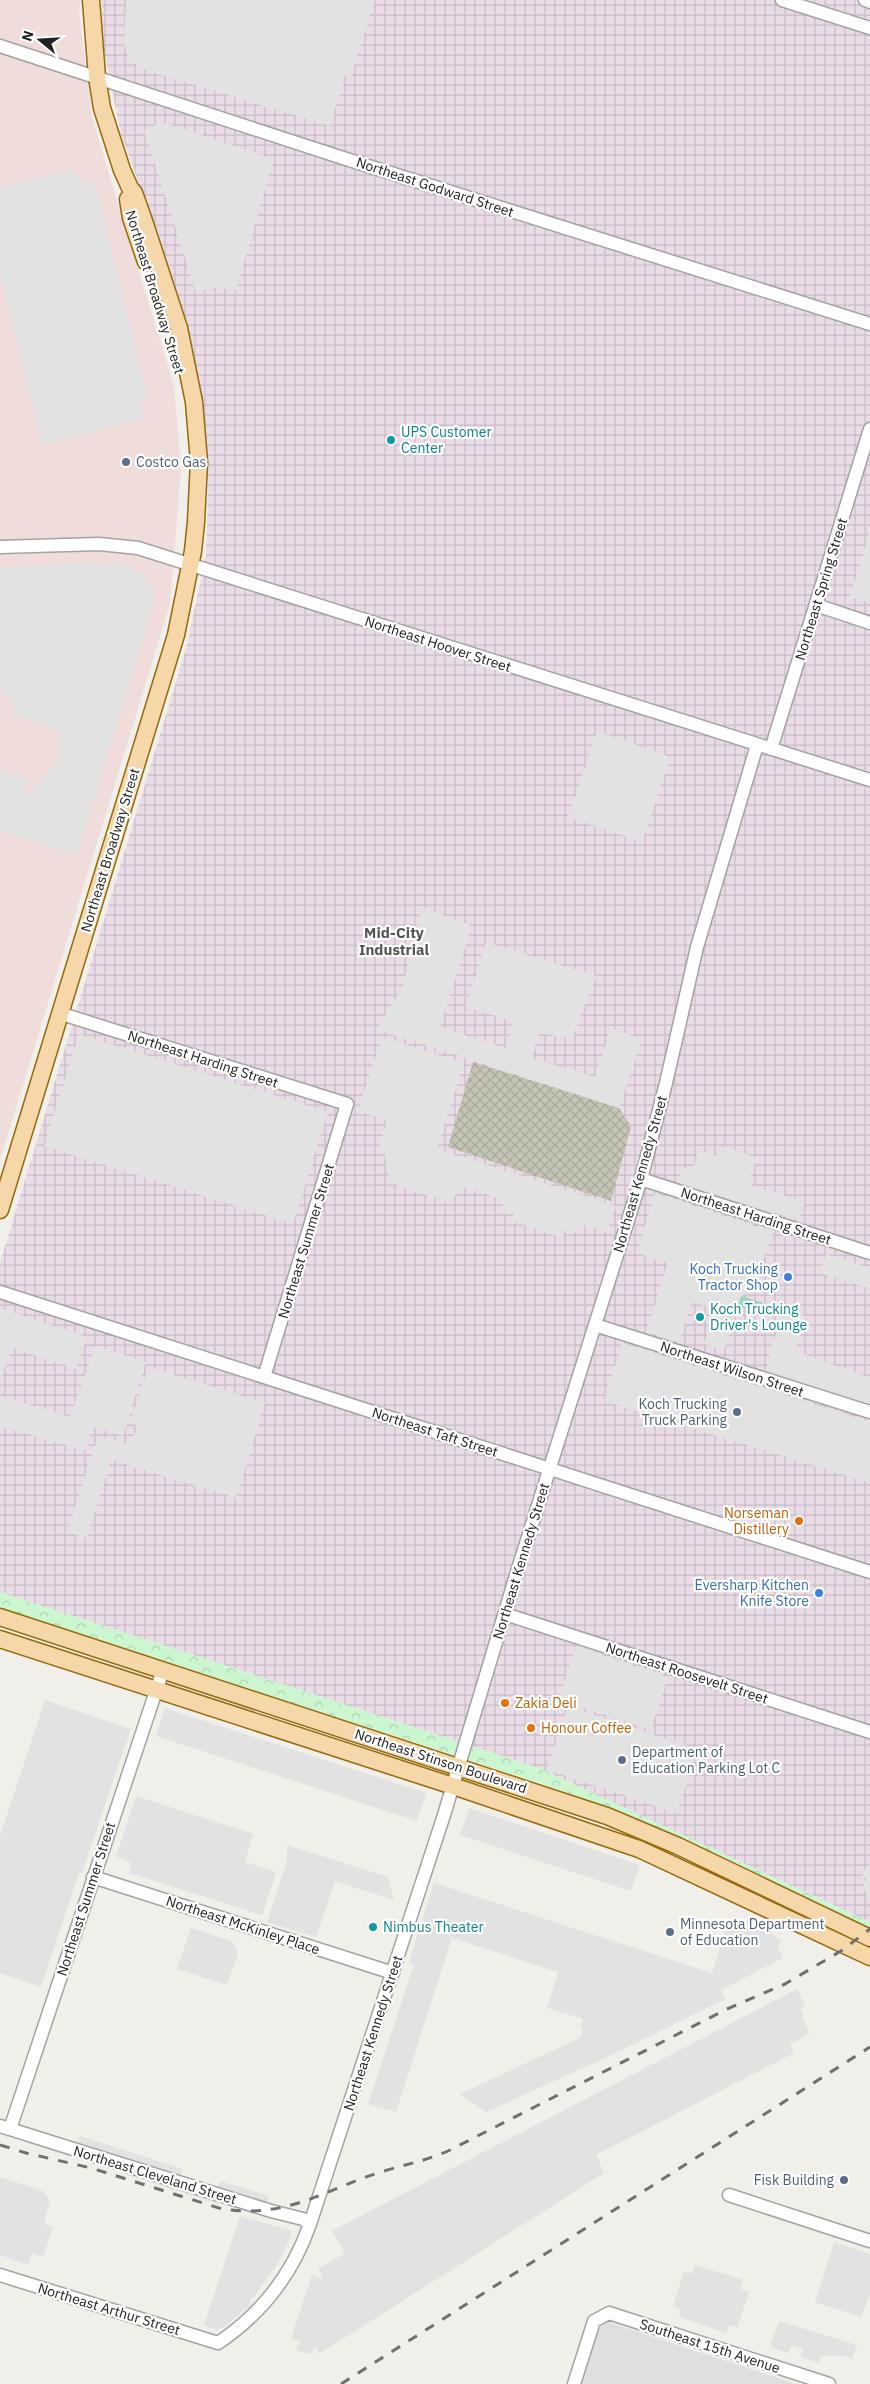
<svg xmlns="http://www.w3.org/2000/svg" width="870" height="2384" viewBox="0 0 870 2384" font-family="'IBM Plex Sans',sans-serif">
	<style>
		.residential { fill: #e0dfdf }
		.commercial { fill: #f0dcda }
		.industrial { fill: url(#industrial-grid) }
		.construction { fill: url(#construction-cross-hatch) }
		.park { fill: url(#park-crowns) }
		.pitch { fill: #8edabe }
		.parking { fill: #e2e2e2 }
		.lines { fill: none; stroke-linecap: round; stroke-linejoin: round }
		.minor-casing { stroke: #a3a3a3; stroke-width: 15 }
		.major-casing { stroke: #946a0b; stroke-width: 19 }
		.minor { stroke: #fff; stroke-width: 12 }
		.major { stroke: #f6d7aa; stroke-width: 16 }
		.rail { stroke: #707070; stroke-width: 3; stroke-dasharray: 10 10; stroke-linecap: butt }
		.culture-dot { fill: #0f9aa8; stroke: #fff; stroke-width: 2 }
		.service-dot { fill: #5c6f8a; stroke: #fff; stroke-width: 2 }
		.shop-dot { fill: #3f7fe0; stroke: #fff; stroke-width: 2 }
		.food-dot { fill: #e8710a; stroke: #fff; stroke-width: 2 }
		.labels { text-anchor: middle; stroke-width: 4.5; stroke-linejoin: round; paint-order: stroke }
		.street-label { font-size: 14px; fill: #222; stroke: #fff }
		.culture-label { font-size: 14px; fill: #0d838f; stroke: #fff; text-anchor: start }
		.service-label { font-size: 14px; fill: #4e5e75; stroke: #fff; text-anchor: start }
		.shop-label { font-size: 14px; fill: #366cbe; stroke: #fff; text-anchor: end }
		.food-label { font-size: 14px; fill: #c56008; stroke: #fff; text-anchor: start }
		.neighbourhood-label { font-size: 15px; font-weight: bold; fill: #555; stroke: #fff }
	</style>
	<defs>
		<pattern id="industrial-grid" width="8" height="8" patternUnits="userSpaceOnUse" patternTransform="scale(1.25)"><rect width="8" height="8" fill="#eadce7"/><path d="M0 4h8M4 0v8" fill="none" stroke="#c8bcc6"/></pattern>
		<pattern id="construction-cross-hatch" width="8" height="8" patternUnits="userSpaceOnUse" patternTransform="scale(1.25)"><rect width="8" height="8" fill="#c5c5b5"/><path d="M0 0l8 8M0 8l8-8" fill="none" stroke="#a9a99b"/></pattern>
		<pattern id="park-crowns" width="20" height="18" patternUnits="userSpaceOnUse" patternTransform="scale(1.25)"><rect width="20" height="18" fill="#cbf6d0"/><path d="M2 6a3 3 0 1 1 6 0M12 15a3 3 0 1 1 6 0" fill="none" stroke="#aed3b2"/></pattern>
	</defs>
	<rect width="100%" height="100%" fill="#f1efe9"/>
	<path class="residential" d="M602,2320L796,2384H581Z"/>
	<path class="commercial" d="M0,0H80L79,9L92,118L174,386L181,470L170,604L0,1160Z"/>
	<path class="industrial" d="M102,0H870V1922L539,1768L0,1592V1263L186,649L206,556L208,496L205,425L200,387L192,354L135,172L121,134L102,40Z"/>
	<path class="construction" d="M473,1062L619,1108L631,1126L611,1201L448,1147Z"/>
	<path class="park" d="M0,1592L539,1768L870,1922V1930L601,1806L561,1790L0,1608Z"/>
	<path class="pitch" d="M741,1296L763,1303L760,1313L738,1306Z"/>
	<path class="parking" d="M126,0H375L351,77L345,76L330,126L142,69L129,59L124,44Z
		M162,122L274,159L236,291L217,287L196,292L144,130Z
		M74,170L78,177L96,185L148,397L140,399L144,418L42,445L0,272V187Z
		M870,530V603L850,597Z
		M123,562L144,575L153,587L154,603L77,855L0,831V769L28,779L24,789L31,791L57,762L59,750L57,731L12,713L15,705L4,695L0,688V567Z
		M597,731L671,757L642,842L568,817Z
		M422,907L472,926L440,1027L506,1048L513,1021L466,1007L486,942L596,976L572,1039L539,1033L532,1058L595,1077L611,1028L642,1039L619,1108L376,1029L402,988Z
		M79,1034L328,1112L293,1224L44,1146Z
		M382,1037L464,1063L437,1149L616,1206L607,1232L583,1225L573,1234L566,1228L562,1238L512,1221L514,1213L505,1214L501,1199L465,1187L448,1202L390,1183L384,1152L378,1150L387,1120L358,1111Z
		M721,1146L757,1158L748,1184L805,1202L798,1220L677,1184L683,1168L692,1171L699,1150L717,1156Z
		M655,1193L773,1232L753,1291L741,1296L724,1350L704,1344L715,1309L692,1302L679,1342L646,1332L668,1263L637,1253Z
		M826,1254L870,1268V1289L820,1273Z
		M0,1308L87,1337L76,1369L12,1348L0,1382Z
		M783,1310L806,1316L795,1351L870,1378V1405L765,1372Z
		M622,1343L870,1422V1483L604,1401Z
		M95,1346L146,1362L123,1436L93,1427L86,1451L0,1426V1396L70,1417Z
		M156,1369L265,1403L236,1498L111,1460L87,1538L67,1532L98,1436L128,1444L139,1427L130,1422L146,1374Z
		M576,1646L668,1677L651,1730L558,1700Z
		M45,1700L131,1729L82,1873H79L41,1987L0,1973V1836Z
		M568,1706L698,1749L677,1813L547,1770Z
		M165,1708L426,1793L417,1821L156,1736Z
		M136,1796L253,1834L245,1862L276,1872L262,1915L129,1873L132,1863L116,1857Z
		M469,1808L640,1865L631,1891L460,1835Z
		M287,1845L388,1877L394,1900L335,1881L316,1937L267,1922L287,1861Z
		M870,1864V1900L868,1902L863,1883L866,1879L861,1874Z
		M434,1883L712,1973L727,1926L732,1918L744,1925L749,1918L782,1941L777,1947L783,1958L721,1990L725,1999L620,2051L486,2112L460,2094L580,2038L583,2030L580,2028L583,2019L547,2008L558,1972L452,1938L396,2112L368,2104L414,1964L409,1962Z
		M191,1928L233,1942L238,1954L227,1985L177,1969Z
		M797,1989L805,2006L800,2008L804,2016L802,2018L810,2033L790,2044L794,2053L596,2155L604,2173L319,2354L315,2346L311,2354L296,2350L300,2341L291,2338L312,2275L321,2279L322,2276L318,2268L345,2254L332,2231Z
		M31,2129L77,2143L80,2136L183,2169L181,2177L218,2188L220,2181L269,2196L263,2215L219,2201L218,2204L27,2143Z
		M0,2177L43,2191L50,2201L44,2224L53,2227L43,2257L32,2253L28,2265L0,2255Z
		M240,2216L292,2231L288,2243L277,2265L250,2302L251,2304L228,2324L217,2330L204,2325Z
		M834,2242L870,2254V2294L861,2317L815,2302Z
		M695,2265L743,2280L740,2289L749,2292L737,2328L729,2325L726,2333L679,2317L681,2309L673,2306L684,2271L692,2274Z
		M779,2321L857,2345L852,2359L845,2356H821L819,2363L800,2357L803,2349L792,2345L788,2353L770,2347Z"/>
	<g class="lines">
		<g class="minor-casing">
			<path id="minor" d="M782,0L870,28
				M865,0L870,2
				M0,46L343,158L870,324
				M0,547L99,544L138,548L870,780
				M816,605L870,623
				M771,749L870,429
				M59,1013L347,1104L264,1377
				M641,1179L870,1253
				M0,1292L870,1572
				M595,1325L870,1412
				M505,1614L870,1732
				M93,1877L393,1973
				M0,2126L271,2211L303,2219L310,2224
				M10,2129L163,1670
				M729,2195L870,2241
				M0,2275L218,2343C261,2314 293,2273 310,2224L444,1815L517,1572L641,1179L666,1083L697,947L757,745
				M574,2384L594,2321L609,2313L829,2384"/>
		</g>
		<g class="major-casing">
			<path id="major" d="M128,199L131,218L146,262
				M0,1210L176,635L193,551L196,522L199,462L194,402L179,328L143,218L134,193L130,188L122,170L102,108L97,77L91,0
				M0,1617L607,1816L678,1846L870,1938
				M0,1639L453,1786L639,1849L870,1957"/>
		</g>
		<use href="#minor" class="minor"/>
		<use href="#major" class="major"/>
		<path class="rail" d="M0,2145L26,2153L91,2168L222,2209C289,2219 325,2189 384,2171C407,2164 429,2160 450,2150L727,2009L785,1984L841,1951L870,1929
			M341,2384L870,2047"/>
	</g>
	<g class="culture-dot">
		<circle cx="391" cy="440" r="5"/>
		<circle cx="700" cy="1317" r="5"/>
		<circle cx="373" cy="1927" r="5"/>
	</g>
	<g class="service-dot">
		<circle cx="126" cy="462" r="5"/>
		<circle cx="737" cy="1412" r="5"/>
		<circle cx="622" cy="1760" r="5"/>
		<circle cx="670" cy="1932" r="5"/>
		<circle cx="844" cy="2180" r="5"/>
	</g>
	<g class="shop-dot">
		<circle cx="788" cy="1277" r="5"/>
		<circle cx="819" cy="1593" r="5"/>
	</g>
	<g class="food-dot">
		<circle cx="799" cy="1521" r="5"/>
		<circle cx="505" cy="1703" r="5"/>
		<circle cx="531" cy="1728" r="5"/>
	</g>
	<g class="labels">
		<g class="street-label">
			<text transform="translate(435 187) rotate(18)" y="5">Northeast Godward Street</text>
			<text transform="translate(155 292) rotate(73)" y="5">Northeast Broadway Street</text>
			<text transform="translate(821 589) rotate(-73)" y="5">Northeast Spring Street</text>
			<text transform="translate(438 644) rotate(18)" y="5">Northeast Hoover Street</text>
			<text transform="translate(110 850) rotate(-73)" y="5">Northeast Broadway Street</text>
			<text transform="translate(203 1059) rotate(18)" y="5">Northeast Harding Street</text>
			<text transform="translate(640 1174) rotate(-74)" y="5">Northeast Kennedy Street</text>
			<text transform="translate(756 1216) rotate(18)" y="5">Northeast Harding Street</text>
			<text transform="translate(306 1241) rotate(-73)" y="5">Northeast Summer Street</text>
			<text transform="translate(732 1369) rotate(18)" y="5">Northeast Wilson Street</text>
			<text transform="translate(435 1432) rotate(18)" y="5">Northeast Taft Street</text>
			<text transform="translate(521 1561) rotate(-73)" y="5">Northeast Kennedy Street</text>
			<text transform="translate(687 1673) rotate(18)" y="5">Northeast Roosevelt Street</text>
			<text transform="translate(441 1761) rotate(18)" y="5">Northeast Stinson Boulevard</text>
			<text transform="translate(86 1899) rotate(-72)" y="5">Northeast Summer Street</text>
			<text transform="translate(243 1925) rotate(18)" y="5">Northeast McKinley Place</text>
			<text transform="translate(373 2033) rotate(-72)" y="5">Northeast Kennedy Street</text>
			<text transform="translate(155 2175) rotate(17)" y="5">Northeast Cleveland Street</text>
			<text transform="translate(109 2309) rotate(17)" y="5">Northeast Arthur Street</text>
			<text transform="translate(710 2346) rotate(18)" y="5">Southeast 15th Avenue</text>
		</g>
		<g class="culture-label">
			<text x="401" y="437">UPS Customer<tspan x="401" dy="16">Center</tspan></text>
			<text x="710" y="1314">Koch Trucking<tspan x="710" dy="16">Driver's Lounge</tspan></text>
			<text x="383" y="1932">Nimbus Theater</text>
		</g>
		<g class="service-label">
			<text x="136" y="467">Costco Gas</text>
			<text x="727" y="1409" text-anchor="end">Koch Trucking<tspan x="727" dy="16">Truck Parking</tspan></text>
			<text x="632" y="1757">Department of<tspan x="632" dy="16">Education Parking Lot C</tspan></text>
			<text x="680" y="1929">Minnesota Department<tspan x="680" dy="16">of Education</tspan></text>
			<text x="834" y="2185" text-anchor="end">Fisk Building</text>
		</g>
		<g class="shop-label">
			<text x="778" y="1274">Koch Trucking<tspan x="778" dy="16">Tractor Shop</tspan></text>
			<text x="809" y="1590">Eversharp Kitchen<tspan x="809" dy="16">Knife Store</tspan></text>
		</g>
		<g class="food-label">
			<text x="789" y="1518" text-anchor="end">Norseman<tspan x="789" dy="16">Distillery</tspan></text>
			<text x="515" y="1708">Zakia Deli</text>
			<text x="541" y="1733">Honour Coffee</text>
		</g>
		<g class="neighbourhood-label">
			<text x="394" y="938">Mid-City<tspan x="394" dy="17">Industrial</tspan></text>
		</g>
	</g>
	<g transform="translate(40 40) rotate(288)" stroke="#ffffff" stroke-width="4" paint-order="stroke">
	<path d="M0-4L9 19L0 12L-9 19Z" fill="#222222"/>
	<text y="-8" font-size="14" font-weight="bold" text-anchor="middle" fill="#222222">N</text>
	</g>
</svg>
